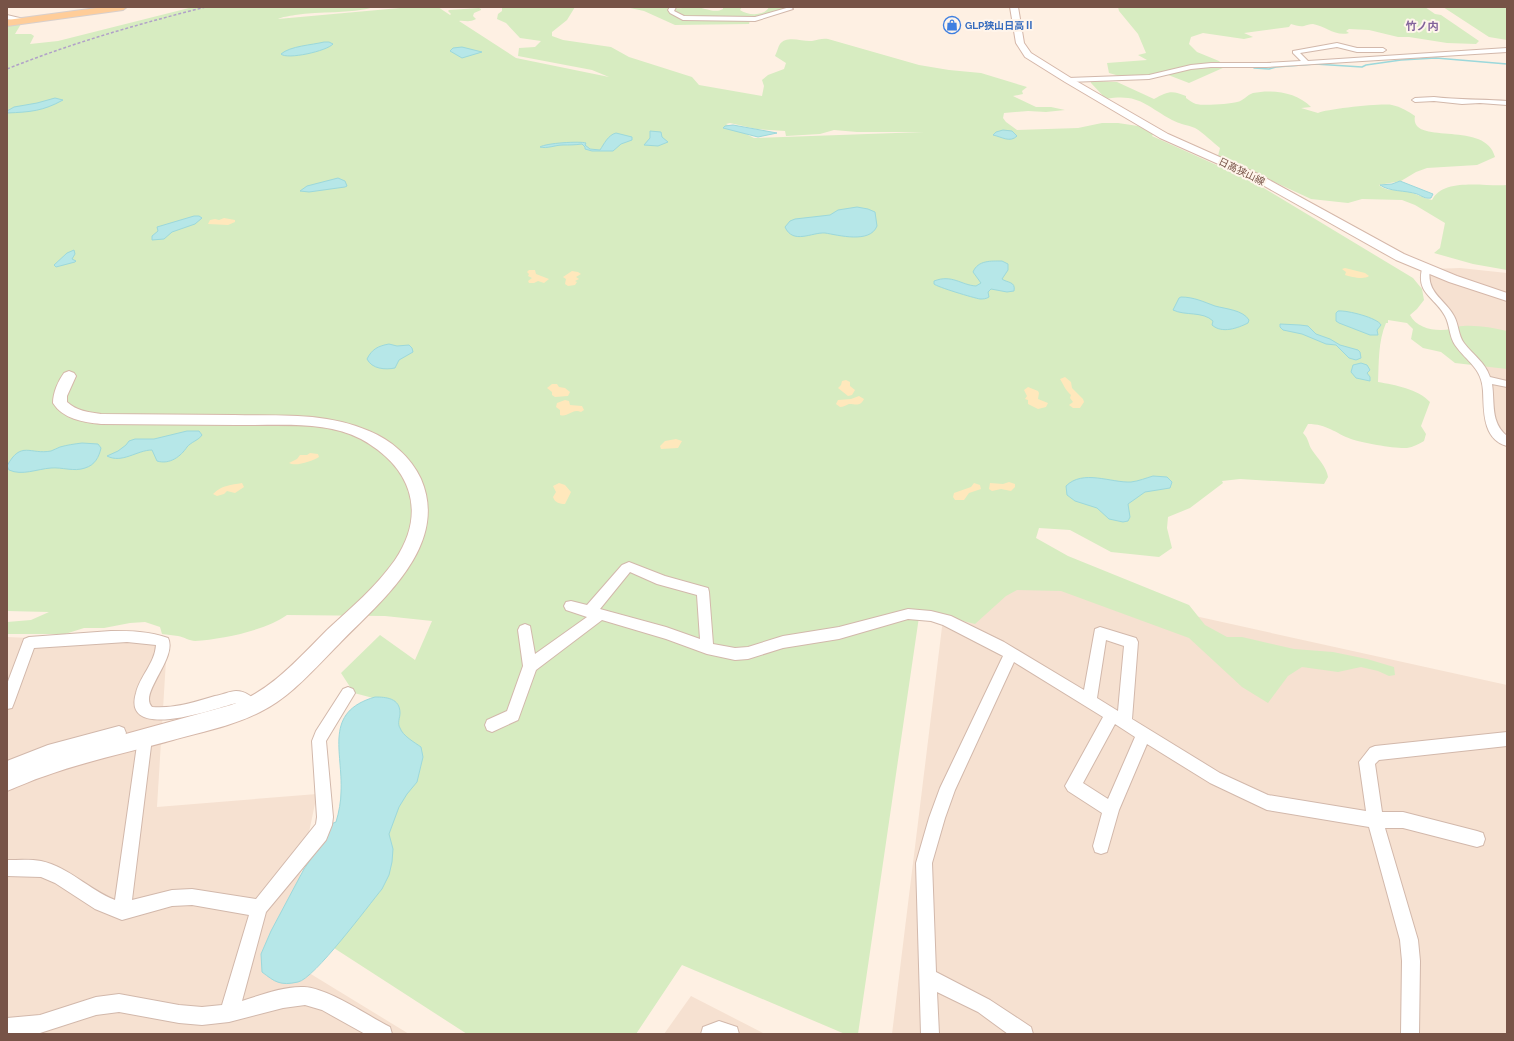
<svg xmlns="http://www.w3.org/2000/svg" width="1514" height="1041" viewBox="0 0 1514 1041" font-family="Raleway,'Noto Sans JP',sans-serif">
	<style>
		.residential { fill: #f6e1d1 }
		.green { fill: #d7ecc1; fill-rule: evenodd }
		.sand { fill: #ffe8bc }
		.water { fill: #b6e7e8; stroke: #9cd8db }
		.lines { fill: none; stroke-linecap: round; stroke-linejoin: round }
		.stream { stroke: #9cd8db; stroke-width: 1.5 }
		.street-casing { stroke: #d2b8ab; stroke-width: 2 }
		.secondary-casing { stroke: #d5b7a9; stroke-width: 2 }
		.primary-casing { stroke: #d9cfcb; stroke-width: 2 }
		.street { fill: #fff; fill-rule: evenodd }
		.secondary { fill: #fff; fill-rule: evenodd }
		.primary { fill: #ffcd99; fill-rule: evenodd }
		.rail { stroke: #b1a1c8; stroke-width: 1.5; stroke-dasharray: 3 2; stroke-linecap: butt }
		.labels { text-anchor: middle; stroke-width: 4; stroke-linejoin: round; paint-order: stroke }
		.far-shop-label { font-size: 10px; font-weight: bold; fill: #366cbe; stroke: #fff5eb; text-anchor: start }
		.far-street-label { font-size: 10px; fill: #775347; stroke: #fff5eb }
		.far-neighbourhood-label { font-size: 11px; font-weight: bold; fill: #81629b; stroke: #fff5eb }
	</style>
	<rect width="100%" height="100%" fill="#fef0e3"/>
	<path class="residential" d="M1460,268L1507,273V439L1494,420L1491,378L1429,288L1427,276L1432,269Z
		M950,562L1507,685V1034H892Z
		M7,637L167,644L157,807L317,794L283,957L409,1034H7Z
		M691,996L765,1034H664Z"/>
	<path class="green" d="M193,7H375C349,14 321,11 295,15C289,16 282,17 278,19L411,7H438L450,15L451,14L448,11L449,10L479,8L481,9V10L474,13L473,16L476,19C469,23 464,20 459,21L516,58L609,77L592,70L518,56L519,48L535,47L541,41L520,38L506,23L497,19L498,14L502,11V8L501,7H575L567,20L552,32V36L563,40L611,47L629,57L692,77L699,85L762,96L764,86L762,80L768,75L784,69L786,63L775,56C777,52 778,47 780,44C787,35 803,42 812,41C818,40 822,38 828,39L919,65L949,70L981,73L1027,87L1022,91L1023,94L1013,96L1036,107H1051L1065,110L1046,112L1028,111L1004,113L1003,118L1006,122L1017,130L1078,128L1102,123H1118L1138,126L1154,133L1152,136L1252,181L1413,278L1422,289L1424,300L1417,309L1410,315C1417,329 1437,332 1451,329C1455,328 1459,326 1463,326C1478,325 1493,328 1507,331V369L1455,363L1441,352L1423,348L1411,339L1413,329L1407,323L1388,320V323H1386C1378,341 1379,363 1378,382C1395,385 1418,389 1430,402L1421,426L1426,434L1424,441C1419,444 1413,447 1407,448C1396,449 1363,443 1351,439C1335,433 1327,424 1308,424L1303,433C1309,439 1308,444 1312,450C1318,459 1326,466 1328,477L1324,484L1240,479L1222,481L1223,483L1190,508L1168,517L1167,528L1172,548L1159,557L1111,552L1070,530L1039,528L1036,538L1068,556L1189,605L1205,625L1227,637H1242L1294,649L1333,652L1367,659L1394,667L1395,675L1389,676L1378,671L1361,667L1338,672L1302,667L1288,676L1268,703L1242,687L1189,638L1061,591L1017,590L1006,596L975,624L920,610L858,1034H845L682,965L636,1034H467L320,939L396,704L354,693L341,673L380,635L415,660L432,621L385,616L287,615C264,631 223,639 195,641C190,641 184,637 178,636C173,635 167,635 162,634L160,627L145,622L130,623L104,628H84L65,634H7V622L31,620L49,612L7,611V24L17,23L21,24L15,34H31L34,36L30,44L58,41ZM730,123L756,129L785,131L786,136L820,134L834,130L857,132H924L754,138L726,124Z
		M612,7H672C680,10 686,7 694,7C704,7 714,14 723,9V7H742L740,10C748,16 765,16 769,7H792L778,10L767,18L750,20L749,24L675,25L644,11L630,8Z
		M1118,7H1425L1435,14L1441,15L1479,41L1476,44L1447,43L1409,37H1398L1369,30L1349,29L1346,31L1349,33C1336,37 1325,26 1313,24C1309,24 1307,25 1304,26C1300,27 1295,25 1291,24L1289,27L1244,33L1253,37L1244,39L1203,33L1191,37L1189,44L1197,52L1219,61L1225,67L1189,83L1163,73L1150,76L1123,77L1109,73L1107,63L1147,60L1138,55L1146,53L1138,34L1119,11Z
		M1443,7H1507V40L1489,37Z
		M1091,81L1117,82L1154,99C1168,91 1172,90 1186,96V98C1189,100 1193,103 1196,104C1203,106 1230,104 1237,102C1243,101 1247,95 1253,93C1272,89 1297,92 1311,107L1301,108L1318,113C1327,109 1382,103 1392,105C1401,107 1408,111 1415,116C1409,147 1486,119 1495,157L1477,165L1427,168L1416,172L1401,181L1379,185C1387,192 1394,189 1404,191C1414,192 1422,198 1432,200C1444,177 1485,187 1507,185V270L1473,264L1434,253L1440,248L1445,223L1415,205L1402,200L1362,199L1348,203L1311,199L1218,156L1220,148C1212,142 1204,133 1195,128C1188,125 1179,124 1172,120C1146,106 1139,93 1106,99L1091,83Z"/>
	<path class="sand" d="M224,218L235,220V222L228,225L208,224L210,220L215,219L219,220Z
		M1345,268L1365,273L1369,276C1364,280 1351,277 1345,275L1346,272L1342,269Z
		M529,270H535L536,274L549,279L544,283L538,281L534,283H529L528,281L532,278L528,276L529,274L527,272Z
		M572,271L578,272L581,274L576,277L579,279L575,281L577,282L575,285L568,286L565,284L566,279L563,277Z
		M1065,377L1071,382L1072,388L1083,399L1084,402L1080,408H1073L1069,405L1073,402L1070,398L1071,395C1064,388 1065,387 1060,379Z
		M846,380L850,382V386L855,390L852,395L848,396L838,388L841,385L842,381Z
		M552,384H557L559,387L565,388L570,392L568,396L555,397L552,395V392L547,388Z
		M1028,387L1038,391L1039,393L1038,399L1048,403L1046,407L1038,409L1028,404V400L1025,399L1027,396L1024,390Z
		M859,396L864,399C860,407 856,404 849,404C846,405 843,407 840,407L836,404L838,400L851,399Z
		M565,400L569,401L570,405L582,406L584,410L581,412C572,408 568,418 560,415V410L556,407L557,403Z
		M676,439L682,441L678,448L661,449L660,446L665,441Z
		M310,453L318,454L319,457C312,461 296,467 289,463L297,459L300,455H307Z
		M1009,482L1015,484V487L1011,491L1001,489L992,491L989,489L990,483L1003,484Z
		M242,483L244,487L235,493L227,491L224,494L217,496L213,494C222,485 231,485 242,483Z
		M559,483L565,485L571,492L565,504C560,504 555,503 553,497L556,492L553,486Z
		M974,483L980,485L981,489L969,493L964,500H955L953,497L954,493L971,487Z"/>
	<path class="water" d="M324,42H329L333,44C327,51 287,60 281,54C290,46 312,45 324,42Z
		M462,47L482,52L462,58L450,51L453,48Z
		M55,98L63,100C43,111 31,112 7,113V111L14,107L37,103Z
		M733,125L777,133L758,137L723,128L725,126Z
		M1003,130L1012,131L1017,136C1010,143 1002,137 993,135L996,132Z
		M650,131L661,132L662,137L668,142L658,146L644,145L650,138Z
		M616,133L632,137V140L621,144L613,151H592L585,149V147L582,144C575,145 569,145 563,145C555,145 547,149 540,147C546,143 580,141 586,143L585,145L590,149L600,150C604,144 608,135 616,133Z
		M338,178L345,181L347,186L345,187L309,192L300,191L307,186Z
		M1400,181L1433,194L1431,198C1425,199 1422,196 1417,194C1405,190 1390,192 1380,185L1392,184Z
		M857,207L868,209L875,212L877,226C870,244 838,235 825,233C812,232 793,245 785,227L790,221L795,219L830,215L838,210Z
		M194,216H199L202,218L195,224L172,232L164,239L152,240V236L158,231L157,227Z
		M74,250L75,254L72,259L76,261L75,262L56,267L54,265L67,253Z
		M1002,261L1008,264V270L1002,279C1007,283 1016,281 1014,291L1007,292L991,289L988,292L989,297C986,299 983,299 980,299C974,298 937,287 934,284V281C952,274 961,285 976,286L981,283L973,272C978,260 991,261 1002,261Z
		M1181,297C1194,297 1204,302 1215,306C1226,309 1243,310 1249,320L1248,323C1238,328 1222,334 1212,325L1213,321C1203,311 1185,316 1173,310L1179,298Z
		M1338,311C1347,310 1378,318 1381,325L1377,330L1378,335H1370L1339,323L1336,321V313Z
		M1280,324L1300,325L1308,326L1316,334L1330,339L1340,345L1358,350L1360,352L1361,358L1356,360L1349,358L1336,345L1326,344L1302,334L1283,330L1280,327Z
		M389,344L397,346L409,345L412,348L413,352L399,360L395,368C385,370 372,369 367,359C372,349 378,346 389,344Z
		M1361,363L1367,365L1370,370L1367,373L1370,377V381L1356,378L1351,372L1353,365Z
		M187,431H199L202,435C199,440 191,442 187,447C181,456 170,465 157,461L152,450C137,450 122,464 107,456L118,451L126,445L129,441L135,439H154Z
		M82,443L98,444L101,448C99,457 95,465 85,468C74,472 62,467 51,468C37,469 22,476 9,470L7,466C21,440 30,455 51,451C54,450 57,448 60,447C67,445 74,444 82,443Z
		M1153,476L1167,477L1172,482L1170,488L1145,492L1128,504L1130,517L1128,521L1123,522L1109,519L1097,508L1075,501L1067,495L1066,486C1083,469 1111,483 1131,482C1139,481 1146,478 1153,476Z
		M375,697C386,697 400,698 400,713C400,718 397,723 400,728C403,736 414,742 421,747L423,757L417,782L407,794L399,807L389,834L393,849L392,862L389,875L382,889C368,906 314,979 298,982C280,986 275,982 262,972L261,954L271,931L304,869L329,833L331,824L336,822C339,812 341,801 341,792C343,751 323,712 375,697Z"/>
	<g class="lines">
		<path class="stream" d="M1254,68L1269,69L1276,67L1315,64L1362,67L1366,65L1401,60L1436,58L1507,64"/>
		<g class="street-casing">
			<path id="street" d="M670,7H676L674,11L684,16L755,17L790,7L793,9L755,21L683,20L670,13L668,10Z
				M7,15L28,20L29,21L26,23L7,19Z
				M1337,43L1357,48H1383L1386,50L1383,52H1357L1337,47L1300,53L1308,61L1507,48V52L1266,67H1211L1191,69L1149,79L1068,82L1065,80L1068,78L1149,75L1191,65L1211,63H1266L1301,61L1293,53V51Z
				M1434,97C1458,100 1483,99 1507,101V105L1480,103L1462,104L1434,101L1415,102L1412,100L1415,98Z
				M1426,266L1430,269C1426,293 1444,298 1454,316C1459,325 1458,335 1464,343C1473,355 1485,362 1490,377L1507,381V387L1492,384C1495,403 1490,422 1507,436V446C1482,439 1484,410 1483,391C1482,368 1467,362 1455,345C1449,336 1450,325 1445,316C1435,297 1416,294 1422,269Z
				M629,562L665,576L708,588L709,592L713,644L735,648L748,647L783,636L839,627L908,609L931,611L951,616L1004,642L1084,690L1095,629L1100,627L1136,638L1138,642L1132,719L1220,773L1268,795L1366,811L1359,762L1370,748L1375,746L1507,732V746L1379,760L1375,764L1382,812H1403L1477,831L1483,833L1485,839L1483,845L1477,847L1403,828H1385L1418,940L1420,961L1419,1034H1401L1402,961L1400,940L1369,827L1267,810L1210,783L1147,744L1119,810L1107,852L1101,854L1095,852L1093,846L1102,813L1068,791L1065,786L1103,717L1014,662L955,790L945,818L932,863L936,972L990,1000L1031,1027L1033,1034H1008L978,1012L937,992L939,1034H921L916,863L929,818L940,788L1003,656L943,625L931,621L908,619L839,639L783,648L748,659L735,660L707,654L666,639L602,620L536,670L518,720L492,732L487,730L485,725L487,720L507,711L523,666L518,630L520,626L525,624L530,626L535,654L587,617L566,610L564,606L566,602L571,601L587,605L622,565ZM630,572L657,584L697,595L700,639L666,627L600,609ZM1106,640L1124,646L1118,711L1097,698ZM1115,724L1135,737L1108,799L1083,783Z
				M111,631C131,631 149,631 168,638C178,658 138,694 152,707C173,709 195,702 215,696C222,695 230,691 236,691C246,691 255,698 258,706L256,711L251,712L236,703C217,708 121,743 136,693C140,676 155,663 156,645L127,642L34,648L14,703L12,708L7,709V684L24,639L29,637Z
				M348,687L353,689L355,693L326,741L333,817L332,825L326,840L266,912L242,1001C261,995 284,986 304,987C328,988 368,1016 390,1027L392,1034H365L322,1010L305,1005L283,1008L229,1022L202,1025L179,1023L119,1012L96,1015L40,1033L7,1034V1018L40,1015L96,997L119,994L179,1005L202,1007L222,1005L249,915L192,905L172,906L122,920L95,909L55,883L41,877L7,876V860C18,860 31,859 41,861C69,867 89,890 115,900L138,738L140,733L145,731L150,733L152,738L132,900L172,890L192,889L256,899L316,824L317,817L312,741L316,731L343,689Z
				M119,726L124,728L126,733L124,738L48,759L7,775V761L48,745Z
				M719,1021L737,1027L739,1034H701L703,1027Z"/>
		</g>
		<g class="secondary-casing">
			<path id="secondary" d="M1010,7H1018L1024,43L1031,53L1071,78L1168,134L1260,175L1404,254L1457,276L1507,293V301L1449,282L1396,260L1252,179L1160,138L1065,82L1025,57L1016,43Z
				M69,371L74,373L76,376L67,396V402C77,411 88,412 101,414C145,414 189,415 234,415C279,416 326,412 369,431C391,440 411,457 421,479C450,546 380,602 339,644C315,668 291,697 260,712C233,726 201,732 173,740C130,752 86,761 45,776C32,780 20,786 7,791V771L35,759L231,705C270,692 299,658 327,630C351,608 376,587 395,560C428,511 410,466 361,439C324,420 277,426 237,425C191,425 146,424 101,424C83,422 63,419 53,403C53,393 58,381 64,373Z"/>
		</g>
		<g class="primary-casing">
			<path id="primary" d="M104,7H127L123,10L7,26V20Z"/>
		</g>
		<use href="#street" class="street"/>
		<use href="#secondary" class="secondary"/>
		<use href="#primary" class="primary"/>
		<path class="rail" d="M7,69C72,43 138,24 206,7"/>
	</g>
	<defs>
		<g id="shop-ring" transform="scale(0.9)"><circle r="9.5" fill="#fff5eb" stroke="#3f7fe0" stroke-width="1.5"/><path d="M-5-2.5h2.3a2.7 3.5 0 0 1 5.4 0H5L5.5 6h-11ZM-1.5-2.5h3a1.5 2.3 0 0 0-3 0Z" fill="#3f7fe0"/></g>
	</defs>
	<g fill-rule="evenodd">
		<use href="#shop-ring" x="952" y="25"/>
	</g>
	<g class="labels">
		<g class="far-shop-label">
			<text x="965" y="29">GLP狭山日高Ⅱ</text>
		</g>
		<g class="far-street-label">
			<text transform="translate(1242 171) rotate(26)" y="4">日高狭山線</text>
		</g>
		<g class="far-neighbourhood-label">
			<text x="1422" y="30">竹ノ内</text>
		</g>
	</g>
	<rect width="1514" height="1041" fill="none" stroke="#775347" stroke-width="16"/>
</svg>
